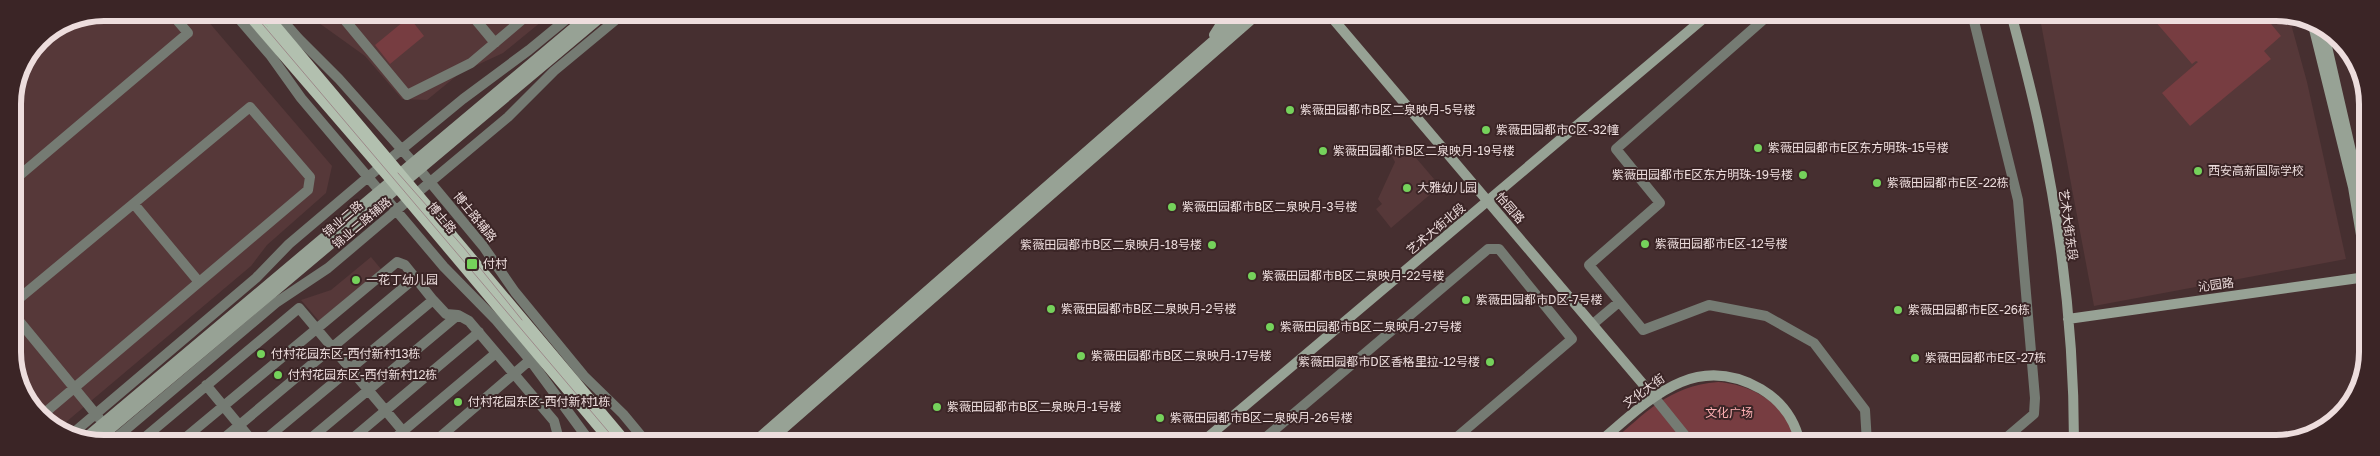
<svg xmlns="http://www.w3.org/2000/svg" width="2380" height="456" viewBox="0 0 2380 456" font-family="'Golos Text','Noto Sans SC',sans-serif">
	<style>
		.built { fill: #563839 }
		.green { fill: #773d41 }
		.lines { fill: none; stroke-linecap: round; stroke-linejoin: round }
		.street { stroke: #757b73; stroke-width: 10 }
		.secondary { stroke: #97a295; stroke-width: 10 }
		.primary { stroke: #b2c0af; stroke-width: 12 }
		.tram { stroke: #9d898a; stroke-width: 1 }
		.poi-dot { fill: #75d25b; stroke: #3b2526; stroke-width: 2 }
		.labels { text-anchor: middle; stroke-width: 4; stroke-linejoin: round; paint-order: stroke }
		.poi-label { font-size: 12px; fill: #eddddd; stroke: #3b2526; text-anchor: start }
		.street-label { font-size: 12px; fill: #eddddd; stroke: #3b2526 }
		.park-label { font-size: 12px; fill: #ffb1b4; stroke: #3b2526 }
		.rim { fill: none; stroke: #eddddd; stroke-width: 6 }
	</style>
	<rect width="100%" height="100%" fill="#462f30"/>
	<path class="built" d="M104,13H201L332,166L326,193L267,245L251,266L59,428L43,421L16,375L13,104L20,69L39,39L69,19Z
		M310,13H552L503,53L460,73L427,100L402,99L365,56L319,23Z
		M2039,13H2288L2307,82L2346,259L2094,306Z
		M1405,145L1434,179L1427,185L1433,192L1391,228L1376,209L1382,204L1378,199L1395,162L1392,156Z
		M371,257L381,269L319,321L301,300L331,290Z"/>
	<path class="green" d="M2148,13H2262L2281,36L2264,51L2271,59L2190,126L2162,93L2198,62L2196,61L2192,64Z
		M409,17L424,36L390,64L375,45Z
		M1718,382C1752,384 1791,406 1795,443H1610C1646,413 1668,386 1718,382Z"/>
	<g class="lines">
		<path class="street" d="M234,13L271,56L301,98L444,267L496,320L530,360L591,443
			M276,13L299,39L339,79L420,170L483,246L515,292L584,376L623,414L647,443
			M339,13L407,95L471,63L530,13
			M470,13L495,43
			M1771,13L1616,149L1660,203L1589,265L1643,330L1709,305L1766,316L1814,343L1865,410L1867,443
			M1972,13L2018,200L2035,398L2034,414L2000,443
			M13,181L188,33L171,13
			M134,204L199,282
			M433,300L446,314L458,315L469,321L554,421L560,443
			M15,302L250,107L310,177L308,190L41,416
			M15,316L99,418
			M1593,324L1619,302
			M206,385L254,443
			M1654,397L1691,443
			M72,434L256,278L289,244L368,177L463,99L529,50L574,13
			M110,443L277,302L328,268L380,224L508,117L554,71L624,13
			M138,443L299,308L413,443
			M179,443L397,262L405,265L433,300L261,443
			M218,443L415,278
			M305,443L458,315
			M347,443L479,332
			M389,443L496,353
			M433,443L530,360
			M1259,443L1488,249H1499L1572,339L1450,443"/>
		<path class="secondary" d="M1328,13L1654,397
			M2011,13C2021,52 2032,91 2040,131C2062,233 2074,339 2074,443
			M2313,25L2353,187L2366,265
			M2323,29L2366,216
			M1214,35L1228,13
			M2068,319L2366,277
			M84,439L591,13
			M94,443L606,13
			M753,443L1245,13
			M767,443L1259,13
			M1201,443L1710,13
			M1598,443C1647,402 1693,350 1761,389C1781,401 1795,420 1800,443"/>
		<path class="primary" d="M248,13L392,180L613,443
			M264,13L626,443"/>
		<path class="tram" d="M253,13L618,443
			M398,173L464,248L522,320"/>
	</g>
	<g class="poi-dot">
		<circle cx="1290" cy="110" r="5"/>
		<circle cx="1486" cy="130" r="5"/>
		<circle cx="1758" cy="148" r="5"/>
		<circle cx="1323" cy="151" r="5"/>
		<circle cx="2198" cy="171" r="5"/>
		<circle cx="1803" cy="175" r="5"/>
		<circle cx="1877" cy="183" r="5"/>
		<circle cx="1407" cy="188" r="5"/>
		<circle cx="1172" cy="207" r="5"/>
		<circle cx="1645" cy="244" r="5"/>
		<circle cx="1212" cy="245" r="5"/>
		<rect x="466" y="258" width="12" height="12" rx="2.5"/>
		<circle cx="1252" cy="276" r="5"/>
		<circle cx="356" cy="280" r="5"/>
		<circle cx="1466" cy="300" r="5"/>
		<circle cx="1051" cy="309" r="5"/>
		<circle cx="1898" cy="310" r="5"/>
		<circle cx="1270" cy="327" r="5"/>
		<circle cx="261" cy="354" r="5"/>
		<circle cx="1081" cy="356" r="5"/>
		<circle cx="1915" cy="358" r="5"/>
		<circle cx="1490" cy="362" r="5"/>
		<circle cx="278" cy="375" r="5"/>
		<circle cx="458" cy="402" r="5"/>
		<circle cx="937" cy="407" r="5"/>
		<circle cx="1160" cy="418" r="5"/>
	</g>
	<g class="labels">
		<g class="poi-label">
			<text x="1300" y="114">紫薇田园都市B区二泉映月-5号楼</text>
			<text x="1496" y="134">紫薇田园都市C区-32幢</text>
			<text x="1768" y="152">紫薇田园都市E区东方明珠-15号楼</text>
			<text x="1333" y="155">紫薇田园都市B区二泉映月-19号楼</text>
			<text x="2208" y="175">西安高新国际学校</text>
			<text x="1793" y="179" text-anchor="end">紫薇田园都市E区东方明珠-19号楼</text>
			<text x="1887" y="187">紫薇田园都市E区-22栋</text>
			<text x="1417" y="192">大雅幼儿园</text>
			<text x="1182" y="211">紫薇田园都市B区二泉映月-3号楼</text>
			<text x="1655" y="248">紫薇田园都市E区-12号楼</text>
			<text x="1202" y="249" text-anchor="end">紫薇田园都市B区二泉映月-18号楼</text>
			<text x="483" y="268">付村</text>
			<text x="1262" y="280">紫薇田园都市B区二泉映月-22号楼</text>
			<text x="366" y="284">一花丁幼儿园</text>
			<text x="1476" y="304">紫薇田园都市D区-7号楼</text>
			<text x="1061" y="313">紫薇田园都市B区二泉映月-2号楼</text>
			<text x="1908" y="314">紫薇田园都市E区-26栋</text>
			<text x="1280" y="331">紫薇田园都市B区二泉映月-27号楼</text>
			<text x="271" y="358">付村花园东区-西付新村13栋</text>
			<text x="1091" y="360">紫薇田园都市B区二泉映月-17号楼</text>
			<text x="1925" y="362">紫薇田园都市E区-27栋</text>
			<text x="1480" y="366" text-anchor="end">紫薇田园都市D区香格里拉-12号楼</text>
			<text x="288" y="379">付村花园东区-西付新村12栋</text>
			<text x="468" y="406">付村花园东区-西付新村1栋</text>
			<text x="947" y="411">紫薇田园都市B区二泉映月-1号楼</text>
			<text x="1170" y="422">紫薇田园都市B区二泉映月-26号楼</text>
		</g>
		<g class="street-label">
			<text transform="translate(1510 208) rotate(49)" y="4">怡园路</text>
			<text transform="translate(475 217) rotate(51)" y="4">博士路辅路</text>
			<text transform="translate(442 218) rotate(50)" y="4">博士路</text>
			<text transform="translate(343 219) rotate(-40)" y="4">锦业二路</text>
			<text transform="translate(362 223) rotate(-40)" y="4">锦业二路辅路</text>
			<text transform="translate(2068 225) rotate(82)" y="4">艺术大街东段</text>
			<text transform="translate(1436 229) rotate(-40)" y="4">艺术大街北段</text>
			<text transform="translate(2216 285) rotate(-8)" y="4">沁园路</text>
			<text transform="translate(1644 391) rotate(-36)" y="4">文化大街</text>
		</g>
		<g class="park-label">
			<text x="1729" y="417">文化广场</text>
		</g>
	</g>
	<path d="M0 0H2380V456H0ZM104 21H2276A83 83 0 0 1 2359 104V352A83 83 0 0 1 2276 435H104A83 83 0 0 1 21 352V104A83 83 0 0 1 104 21Z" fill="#3b2526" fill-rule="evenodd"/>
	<path class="rim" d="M104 21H2276A83 83 0 0 1 2359 104V352A83 83 0 0 1 2276 435H104A83 83 0 0 1 21 352V104A83 83 0 0 1 104 21Z"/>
</svg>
